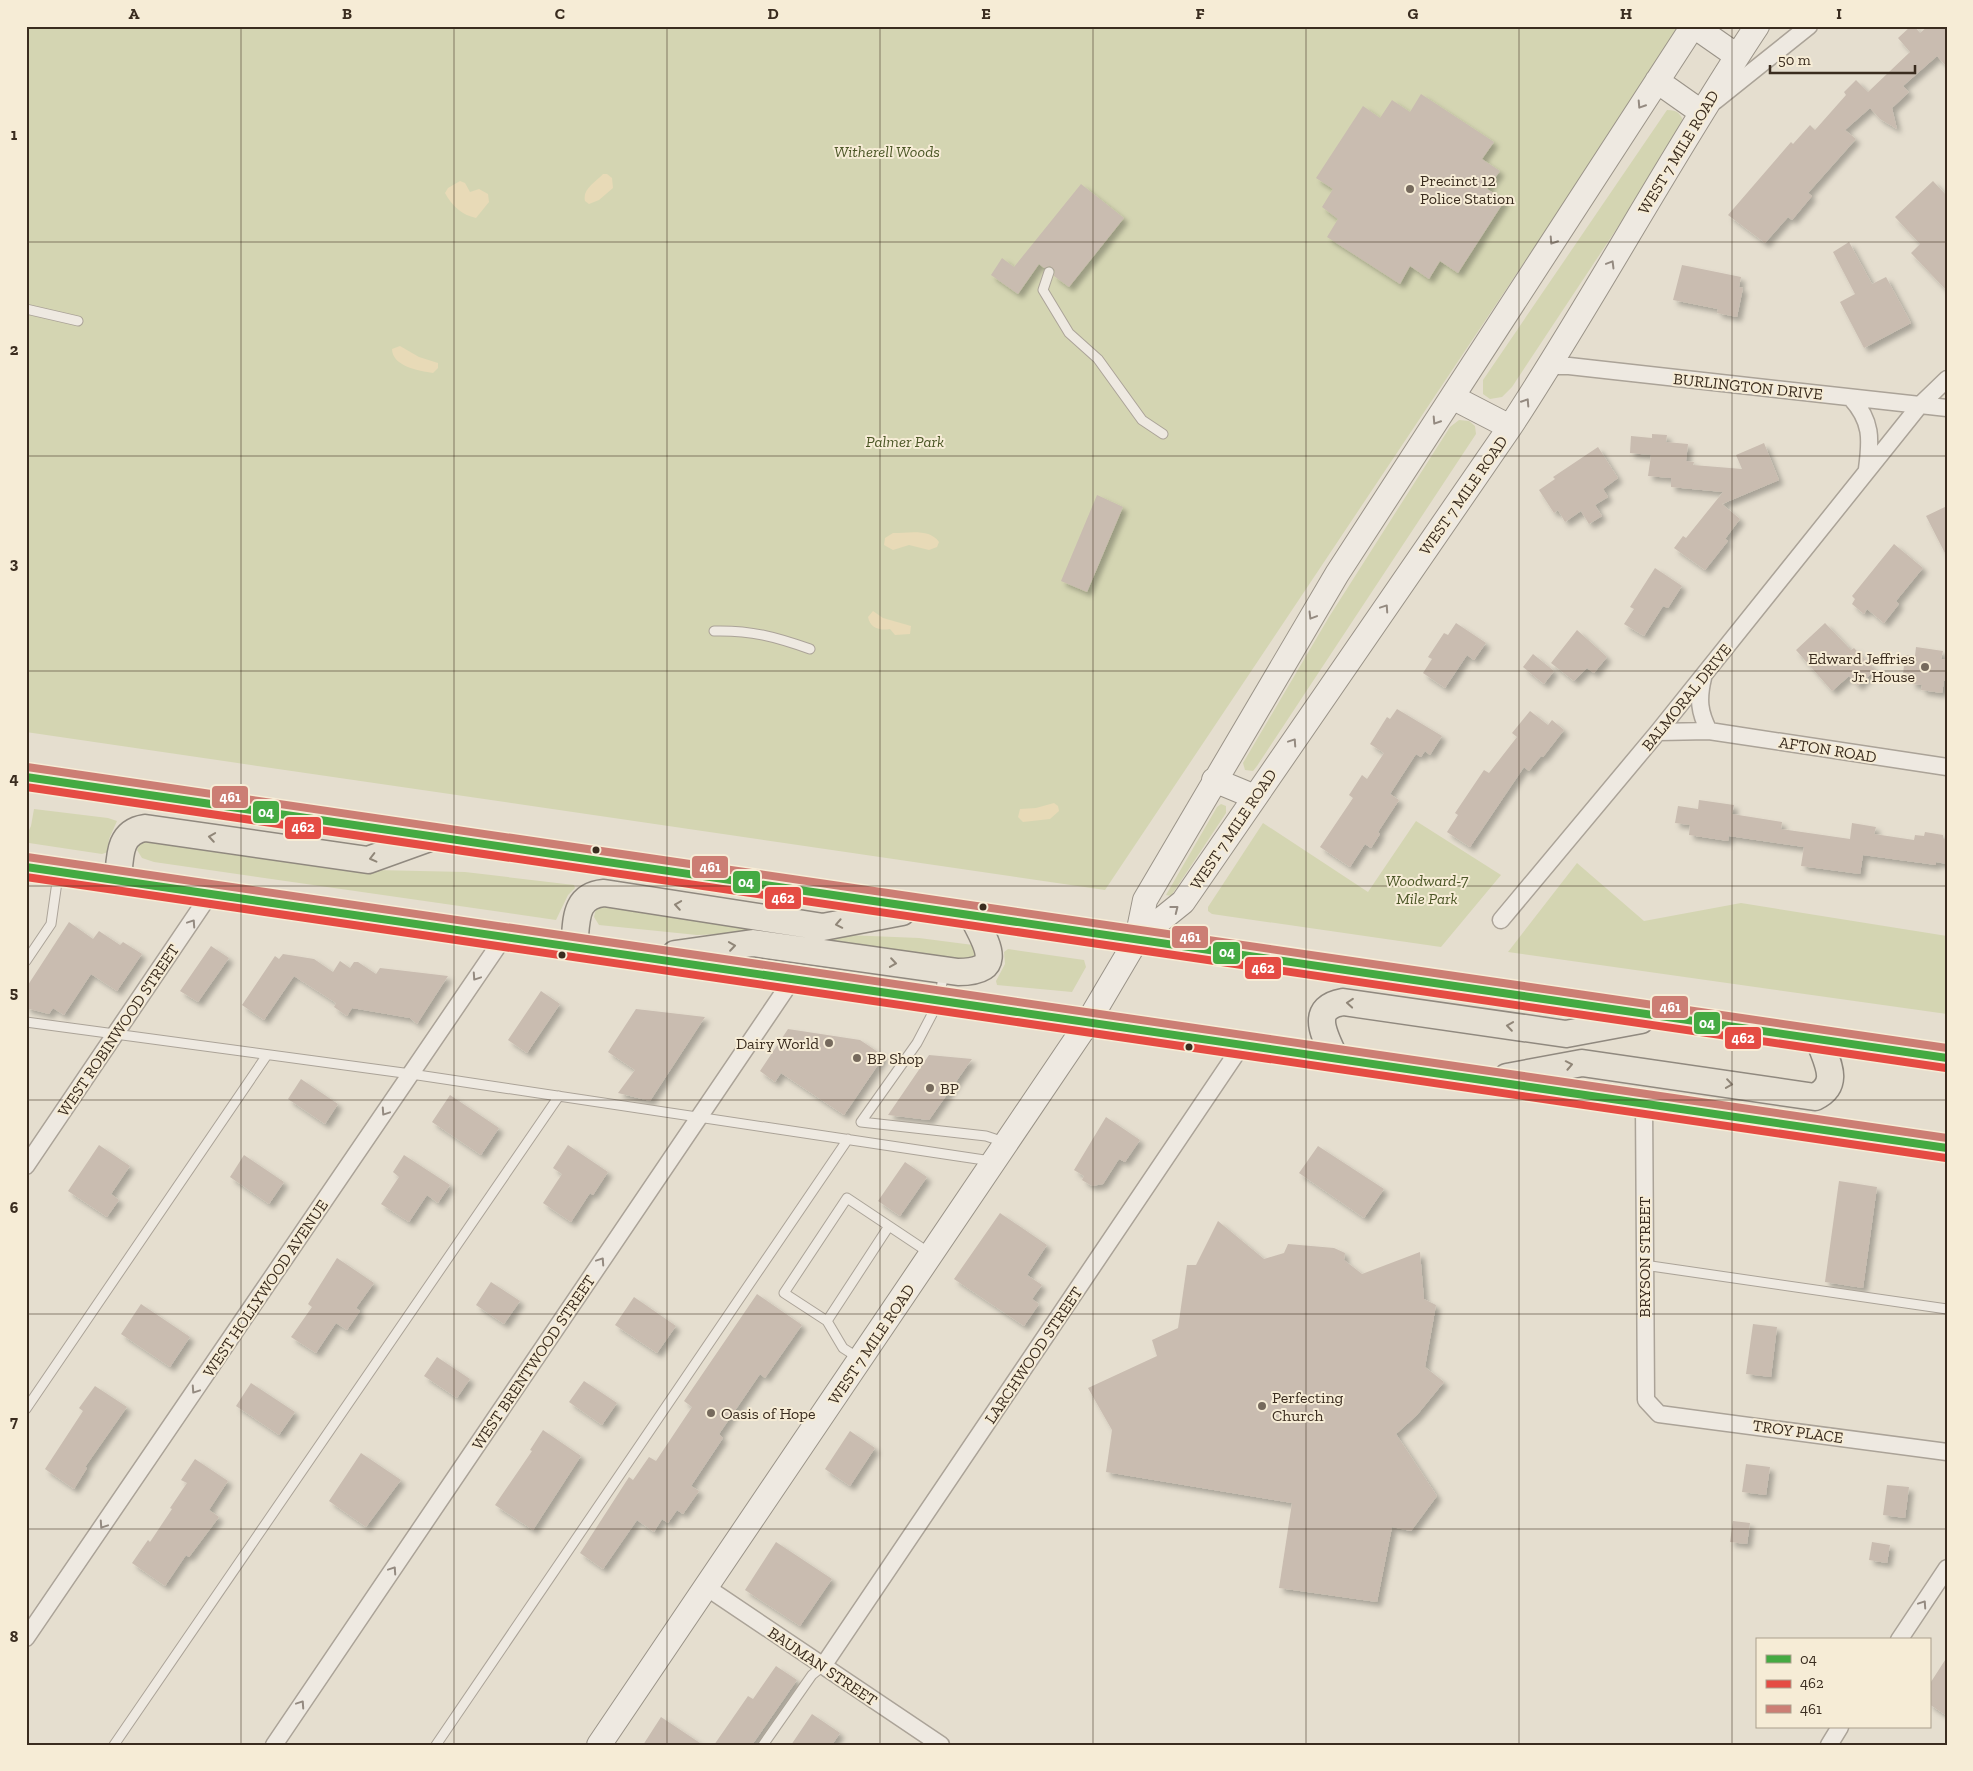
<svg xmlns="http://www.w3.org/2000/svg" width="1973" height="1771" viewBox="0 0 1973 1771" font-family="'Zilla Slab',serif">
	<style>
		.green { fill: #d4d5b2 }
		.sand { fill: #e8dab7 }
		.building { fill: #c9bcb0; filter: url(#shadow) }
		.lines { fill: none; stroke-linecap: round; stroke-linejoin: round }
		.service-casing { stroke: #aba398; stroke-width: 11 }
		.minor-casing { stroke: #aba398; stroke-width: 19 }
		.secondary-casing { stroke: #9a9388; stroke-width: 26 }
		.primary-casing { stroke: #90897f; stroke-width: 29 }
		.service { stroke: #eee9e1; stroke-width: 9 }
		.minor { stroke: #eee9e1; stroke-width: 16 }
		.secondary { stroke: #eee9e1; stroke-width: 24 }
		.primary { stroke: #e5dfd2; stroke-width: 26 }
		.bus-1-casing { stroke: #f6ecd6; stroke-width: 11 }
		.bus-2-casing { stroke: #f6ecd6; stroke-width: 11 }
		.bus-3-casing { stroke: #f6ecd6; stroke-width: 11 }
		.bus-1 { stroke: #44aa42; stroke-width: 8 }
		.bus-2 { stroke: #e54c44; stroke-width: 8 }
		.bus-3 { stroke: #cc7e74; stroke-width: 8 }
		.oneway { stroke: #948a80 }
		.oneway2 { stroke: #908678 }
		.grid { fill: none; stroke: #3a2c1f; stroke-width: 1; stroke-opacity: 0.55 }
		.poi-dot { fill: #766a5d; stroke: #f6ecd6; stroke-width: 2 }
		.bus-dot { fill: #3a2c1f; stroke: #f6ecd6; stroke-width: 2 }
		.labels { text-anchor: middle; stroke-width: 4; stroke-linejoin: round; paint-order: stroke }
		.park-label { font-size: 16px; font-style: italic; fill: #4b5626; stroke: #f6ecd6 }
		.street-label { font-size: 16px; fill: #3a2c1f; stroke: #f6ecd6 }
		.poi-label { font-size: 16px; fill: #3a2c1f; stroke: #f6ecd6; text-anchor: start }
		.line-badge { stroke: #f6ecd6; stroke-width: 2 }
		.badge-label { font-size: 14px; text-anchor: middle; font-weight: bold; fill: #fff }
		.neatline { fill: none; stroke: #3a2c1f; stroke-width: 2 }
		.grid-label { font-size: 16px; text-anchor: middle; font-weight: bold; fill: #3a2c1f }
	</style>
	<defs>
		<filter id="shadow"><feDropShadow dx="4.5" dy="4.5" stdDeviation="2.5" flood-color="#0004"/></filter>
	</defs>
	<rect width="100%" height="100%" fill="#e5decf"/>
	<path class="green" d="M26,26H1682L1105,890L26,732Z
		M1667,110C1678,110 1681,114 1684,124L1678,136L1512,387L1502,397L1490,399L1483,394V380Z
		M1459,420L1469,421L1475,426L1476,434L1257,766L1253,771L1245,770L1243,763L1329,617L1450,427Z
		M1221,804L1226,806V813L1171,896L1166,895L1217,807Z
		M34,809L108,818L117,821L109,839L108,852L102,854L29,843L26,836L31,826Z
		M1416,821L1501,875L1441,947L1212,914L1208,911V907L1263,823L1368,892Z
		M145,838L375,870L465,872L574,885L575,888L568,895L556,920L154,862L142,858L137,850L140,842Z
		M1577,863L1644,921L1741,903L1947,936V1014L1508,952Z
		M604,903L846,935L919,938L973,945L977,952L975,959L969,965L727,934L697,935L599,925L594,917L596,908Z
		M1008,949L1084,960L1086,967L1072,992L997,985L996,981L1005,964L1004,952Z"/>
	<path class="sand" d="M603,174H607L612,178L613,188L599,200L589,204L585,201C582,189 596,182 603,174Z
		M460,181L465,183L470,192L479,189L488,194L489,202L476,218C462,215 452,206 445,193L448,188Z
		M400,346L419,357L438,363V368L433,373C419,371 392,366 392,349Z
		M893,533C908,533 930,528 939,542L937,547L929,550L909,545L893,550L884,545L885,538Z
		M873,611L883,618L911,626L910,634L895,635L890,629C880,631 870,628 868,617Z
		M1054,803L1058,806L1059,811L1050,819L1023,822L1018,817L1020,809L1036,808Z"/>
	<path class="building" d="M1911,26H1914L1920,33L1928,26H1947V67L1937,56L1903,86L1909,92L1892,108L1897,129L1880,119L1870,108L1845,130L1856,139L1808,193L1812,196L1792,220L1788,217L1765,243L1728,215L1791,142L1793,144L1810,125L1815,130L1846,95L1844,92L1856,80L1868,92L1910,52L1898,38Z
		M1421,94L1494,142L1482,159L1500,171L1487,189L1505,200L1458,273L1440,261L1429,279L1410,266L1400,284L1327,237L1338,219L1322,207L1333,189L1316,178L1363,106L1380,118L1392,100L1410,112Z
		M1933,181L1947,196V291L1911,253L1920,244L1895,217Z
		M1081,184L1124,218L1069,287L1054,276L1055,270L1050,266L1044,268L1039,264L1018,294L991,275L1002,258L1014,267Z
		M1849,242L1872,284L1886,277L1911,323L1864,348L1840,302L1855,294L1833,252Z
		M1682,265L1741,277L1739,287L1743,288L1737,317L1717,313L1718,309L1673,300Z
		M1652,434L1667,435L1666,442L1688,444L1686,461L1694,462L1693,465L1742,469L1736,455L1764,443L1779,480L1722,504L1740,519L1725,539L1728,541L1705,570L1674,548L1683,536L1686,538L1723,492L1671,487V478L1648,476L1651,455L1630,453L1631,436L1652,438Z
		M1598,447L1618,478L1603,489L1608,497L1595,505L1602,516L1589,524L1581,511L1565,522L1558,510L1554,513L1539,490L1555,479L1553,477Z
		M1097,495L1123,507L1087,592L1061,581Z
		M1947,506V557L1926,516Z
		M1894,544L1923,568L1896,601L1899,604L1884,623L1867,609L1864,614L1852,604L1855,599L1852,596Z
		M1655,568L1682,586L1668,608L1663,606L1644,636L1624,624L1634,609L1630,607Z
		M1456,623L1486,643L1474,660L1467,655L1445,688L1423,673L1432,659L1428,657L1444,633L1448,635Z
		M1825,623L1851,650L1854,648L1875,670L1858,686L1849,676L1832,691L1796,650Z
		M1577,630L1607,657L1594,673L1587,668L1574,681L1551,663Z
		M1916,647L1943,651L1941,659H1947V681H1944L1942,693L1921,690L1922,685L1911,684L1912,677L1903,675L1905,655L1915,656Z
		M1533,654L1554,671L1544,684L1523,667Z
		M1397,709L1442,736L1430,755L1425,751L1421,757L1416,754L1390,794L1399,800L1378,832L1380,834L1371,848L1365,844L1350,867L1320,847L1353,798L1349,795L1362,775L1367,779L1384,753L1370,744L1387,717L1390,719Z
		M1530,711L1548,725L1552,720L1564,730L1543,757L1541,756L1529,771L1524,767L1470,847L1447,832L1458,815L1455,813L1484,770L1489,773L1517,737L1512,733Z
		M1699,800L1734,805L1732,814L1782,822L1781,829L1850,839L1852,823L1876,827L1874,834L1914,840L1915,835L1924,836L1925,832L1943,835V839H1947V864L1936,862V865L1863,855L1860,874L1801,866L1804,847L1729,836L1728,841L1689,835L1690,825L1675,823L1678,806L1698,809Z
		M69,922L93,939L99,931L120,945L123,942L142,954L117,991L91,974L64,1015L53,1008L49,1014L26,1008V988Z
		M211,946L229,958L198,1002L180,991Z
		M283,954L314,959L333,972L340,961L350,968L354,962H358L376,974L380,968L448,976L417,1024L410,1018L352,1008L347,1016L334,1007L336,1003L294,976L264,1020L242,1005L275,956L279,959Z
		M541,991L560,1004L527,1053L508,1040Z
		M636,1009L705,1017L650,1101L618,1093L635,1070L608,1052Z
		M788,1029L860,1040L884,1056L844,1115L781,1073L775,1082L760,1071Z
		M929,1055L972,1059L929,1120L888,1115Z
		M301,1079L338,1104L325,1124L288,1099Z
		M450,1095L499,1128L481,1155L432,1122Z
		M1106,1117L1140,1140L1125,1162L1119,1159L1103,1184L1092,1186L1082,1180L1084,1176L1074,1170Z
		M99,1145L130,1166L111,1194L119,1200L107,1217L68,1191Z
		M568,1145L608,1172L593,1195L590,1193L571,1222L543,1203L562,1174L553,1168Z
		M1318,1146L1384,1189L1364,1218L1299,1173Z
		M244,1155L284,1182L269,1204L230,1177Z
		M404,1155L450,1185L438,1203L427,1195L409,1222L381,1204L399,1177L393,1172Z
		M905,1162L927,1177L900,1216L878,1201Z
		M1839,1181L1877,1187L1863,1288L1825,1282Z
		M1000,1213L1047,1245L1027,1275L1042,1285L1032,1299L1039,1304L1024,1326L954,1279Z
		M1218,1221L1264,1259L1284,1253L1288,1244L1334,1248L1345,1253L1344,1260L1362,1274L1420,1252L1424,1299L1436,1305L1425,1367L1444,1382L1417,1415L1396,1434L1437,1496L1411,1531L1392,1527L1377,1602L1279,1588L1292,1503L1106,1472L1112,1430L1088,1388L1157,1356L1152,1340L1178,1328L1187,1265H1196Z
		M337,1258L374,1283L356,1308L360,1311L347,1330L336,1323L316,1353L291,1337L312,1307L308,1304Z
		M491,1282L520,1301L504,1324L476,1305Z
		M757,1294L802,1325L765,1378L760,1374L719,1434L723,1438L691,1486L699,1491L683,1514L677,1510L668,1523L662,1519L654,1532L637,1520L603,1569L580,1553L629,1477L633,1480L649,1457L656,1461L692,1407L684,1401Z
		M634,1297L676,1326L657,1353L615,1325Z
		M141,1304L190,1337L170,1367L121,1334Z
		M1753,1324L1777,1327L1771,1377L1746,1374Z
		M437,1357L470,1379L457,1398L424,1376Z
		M584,1381L617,1403L602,1425L569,1402Z
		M251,1383L295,1412L279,1435L236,1406Z
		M95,1386L127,1407L85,1467L87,1468L74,1489L45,1469L83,1411L79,1408Z
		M543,1430L581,1456L533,1530L495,1505L532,1451L530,1450Z
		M850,1431L875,1448L850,1486L825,1469Z
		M361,1453L401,1480L366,1527L329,1501Z
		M195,1459L228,1481L209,1510L219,1517L189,1557L186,1555L165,1586L132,1563L148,1540L150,1542L172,1509L170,1508L187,1483L181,1480Z
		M1746,1464L1770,1467L1766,1495L1742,1492Z
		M1887,1485L1909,1487L1905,1518L1883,1515Z
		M1733,1521L1750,1523L1747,1544L1730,1542Z
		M776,1542L832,1579L800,1626L745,1590Z
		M1872,1542L1890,1545L1887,1563L1869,1560Z
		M1947,1657V1716L1929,1704V1685Z
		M776,1666L797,1680L752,1745H714L748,1696L753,1699Z
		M812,1714L840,1733L832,1745H791Z
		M661,1717L703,1745H643Z"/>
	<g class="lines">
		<g class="service-casing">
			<path id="service" d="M1049,272L1043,290L1069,333L1098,359L1142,420L1163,434
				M26,309L78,321
				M714,631C751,630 776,637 810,649
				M26,961L51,924L58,875
				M944,971L939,1001L917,1043L861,1122L986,1136L1004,1142
				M26,1022L411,1074L991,1161
				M1644,1265L1947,1309
				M827,1321L889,1226
				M860,1359L843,1348L827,1321L784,1293L847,1198L931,1254
				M26,1409L267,1055
				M114,1745L559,1096
				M436,1745L848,1139
				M763,1745L812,1675L823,1666"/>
		</g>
		<g class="minor-casing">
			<path id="minor" d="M1715,101L1809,26
				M1550,366H1569L1947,408
				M1851,398C1872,421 1871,439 1867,469
				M1703,678C1698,699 1699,712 1709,731
				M1658,732L1709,731L1947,767
				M1501,920L1658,732L1920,405L1947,379
				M1644,1104L1646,1400L1659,1414L1947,1452
				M26,1166L210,894
				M706,1587L941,1745
				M26,1638L504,937
				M1899,1640L1947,1568
				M823,1666L1242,1045
				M274,1745L792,980
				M1829,1745L1840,1727"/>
		</g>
		<g class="secondary-casing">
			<path id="secondary" d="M1694,26L1737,56
				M1657,81L1701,112
				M1452,397L1510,427
				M1214,780L1255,797
				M1137,939L1183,902L1510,427C1596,296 1670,157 1757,26
				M599,1745L1088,1022L1137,939L1145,900L1337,574L1693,26"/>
		</g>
		<g class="primary-casing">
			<path id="primary" d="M26,777L1947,1058
				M26,867L1947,1148
				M118,881C120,858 118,832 145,828L368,860L432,837
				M574,947C577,922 573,896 604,893L823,927L902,912
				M675,954L753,943L958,972C1007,972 986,943 972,915
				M1335,1058C1325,1036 1308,1008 1343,1002L1566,1034L1641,1020
				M1507,1077L1582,1063L1815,1097C1842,1084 1826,1061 1819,1039"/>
		</g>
		<use href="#service" class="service"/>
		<use href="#minor" class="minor"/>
		<use href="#secondary" class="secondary"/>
		<use href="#primary" class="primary"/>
		<g class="bus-1-casing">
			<path id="bus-1" d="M26,777L1947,1058
				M26,867L1947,1148"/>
		</g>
		<g class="bus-2-casing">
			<path id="bus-2" d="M26,787L1946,1068
				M26,877L1946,1158"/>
		</g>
		<g class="bus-3-casing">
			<path id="bus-3" d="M27,767L1947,1048
				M27,857L1947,1138"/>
		</g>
		<use href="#bus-1" class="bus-1"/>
		<use href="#bus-2" class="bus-2"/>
		<use href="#bus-3" class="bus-3"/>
	</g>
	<defs><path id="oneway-chevron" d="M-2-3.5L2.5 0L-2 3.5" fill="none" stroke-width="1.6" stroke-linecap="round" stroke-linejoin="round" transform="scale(1.25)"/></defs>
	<g class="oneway">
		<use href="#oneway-chevron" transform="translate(1641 105) rotate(123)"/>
		<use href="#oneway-chevron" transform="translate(1553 241) rotate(123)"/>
		<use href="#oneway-chevron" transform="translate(1611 264) rotate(-59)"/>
		<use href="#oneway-chevron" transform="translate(1526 402) rotate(-57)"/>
		<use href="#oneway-chevron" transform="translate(1436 421) rotate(123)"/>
		<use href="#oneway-chevron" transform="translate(1385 608) rotate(-56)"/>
		<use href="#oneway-chevron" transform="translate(1312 616) rotate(121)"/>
		<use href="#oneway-chevron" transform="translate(1293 742) rotate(-56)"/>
		<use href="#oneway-chevron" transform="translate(1175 909) rotate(-38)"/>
		<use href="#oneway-chevron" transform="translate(192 923) rotate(-56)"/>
		<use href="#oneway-chevron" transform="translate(476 977) rotate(124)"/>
		<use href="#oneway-chevron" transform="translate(385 1112) rotate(124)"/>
		<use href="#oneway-chevron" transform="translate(601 1261) rotate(-56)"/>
		<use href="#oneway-chevron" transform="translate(195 1390) rotate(124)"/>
		<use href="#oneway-chevron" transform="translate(103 1525) rotate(124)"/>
		<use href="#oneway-chevron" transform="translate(393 1570) rotate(-56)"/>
		<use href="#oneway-chevron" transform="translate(1923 1604) rotate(-56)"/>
		<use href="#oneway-chevron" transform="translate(301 1704) rotate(-56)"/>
	</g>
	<g class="oneway2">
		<use href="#oneway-chevron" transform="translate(212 837) rotate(-171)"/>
		<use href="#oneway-chevron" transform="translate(373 858) rotate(166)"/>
		<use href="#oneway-chevron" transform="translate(678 905) rotate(-171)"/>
		<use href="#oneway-chevron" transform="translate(839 924) rotate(169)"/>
		<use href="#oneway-chevron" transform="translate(732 946) rotate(-8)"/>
		<use href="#oneway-chevron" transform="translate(893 963) rotate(8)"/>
		<use href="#oneway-chevron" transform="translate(1350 1003) rotate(-175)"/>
		<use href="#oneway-chevron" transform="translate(1510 1026) rotate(-172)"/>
		<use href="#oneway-chevron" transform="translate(1569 1065) rotate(-11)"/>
		<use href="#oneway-chevron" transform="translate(1729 1084) rotate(8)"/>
	</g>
	<path class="grid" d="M241,26V1745M454,26V1745M667,26V1745M880,26V1745M1093,26V1745M1306,26V1745M1519,26V1745M1732,26V1745M26,242H1947M26,456H1947M26,671H1947M26,886H1947M26,1100H1947M26,1314H1947M26,1529H1947"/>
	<g class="poi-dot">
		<circle cx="1410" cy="189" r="5"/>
		<circle cx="1925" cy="667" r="5"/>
		<circle cx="829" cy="1043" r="5"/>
		<circle cx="857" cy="1058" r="5"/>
		<circle cx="930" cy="1088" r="5"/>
		<circle cx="1262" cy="1406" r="5"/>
		<circle cx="711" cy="1413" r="5"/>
	</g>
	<g class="bus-dot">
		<circle cx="596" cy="850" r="4.5"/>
		<circle cx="983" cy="907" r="4.5"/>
		<circle cx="562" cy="955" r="4.5"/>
		<circle cx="1189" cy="1047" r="4.5"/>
	</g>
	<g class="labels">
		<g class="park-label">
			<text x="887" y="157">Witherell Woods</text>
			<text x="905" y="447">Palmer Park</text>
			<text x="1427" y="886">Woodward-7<tspan x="1427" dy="18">Mile Park</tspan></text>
		</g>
		<g class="street-label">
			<text transform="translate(1678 152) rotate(-59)" y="6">WEST 7 MILE ROAD</text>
			<text transform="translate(1748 386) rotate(6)" y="6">BURLINGTON DRIVE</text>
			<text transform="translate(1463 495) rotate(-55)" y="6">WEST 7 MILE ROAD</text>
			<text transform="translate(1686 697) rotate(-51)" y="6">BALMORAL DRIVE</text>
			<text transform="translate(1828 749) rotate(9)" y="6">AFTON ROAD</text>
			<text transform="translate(1233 829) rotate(-56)" y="6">WEST 7 MILE ROAD</text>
			<text transform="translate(118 1030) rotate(-56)" y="6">WEST ROBINWOOD STREET</text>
			<text transform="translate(1644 1257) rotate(-90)" y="6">BRYSON STREET</text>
			<text transform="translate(265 1288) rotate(-56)" y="6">WEST HOLLYWOOD AVENUE</text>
			<text transform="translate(871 1344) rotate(-56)" y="6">WEST 7 MILE ROAD</text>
			<text transform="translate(1033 1355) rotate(-56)" y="6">LARCHWOOD STREET</text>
			<text transform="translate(533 1362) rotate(-56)" y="6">WEST BRENTWOOD STREET</text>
			<text transform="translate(1798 1431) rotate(8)" y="6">TROY PLACE</text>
			<text transform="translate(823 1666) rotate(34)" y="6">BAUMAN STREET</text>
		</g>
		<g class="poi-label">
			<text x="1420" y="186">Precinct 12<tspan x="1420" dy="18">Police Station</tspan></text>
			<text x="1915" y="664" text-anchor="end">Edward Jeffries<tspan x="1915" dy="18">Jr. House</tspan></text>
			<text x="819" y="1049" text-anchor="end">Dairy World</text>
			<text x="867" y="1064">BP Shop</text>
			<text x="940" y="1094">BP</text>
			<text x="1272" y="1403">Perfecting<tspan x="1272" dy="18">Church</tspan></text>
			<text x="721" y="1419">Oasis of Hope</text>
		</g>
	</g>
	<g class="line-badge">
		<rect x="211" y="785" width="38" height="24" rx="5" fill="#cc7e74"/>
		<rect x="252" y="800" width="28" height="24" rx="5" fill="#44aa42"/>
		<rect x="284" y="816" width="38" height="24" rx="5" fill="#e54c44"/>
		<rect x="691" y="855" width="38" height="24" rx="5" fill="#cc7e74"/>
		<rect x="732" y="870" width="29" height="24" rx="5" fill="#44aa42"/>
		<rect x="764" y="886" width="38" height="24" rx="5" fill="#e54c44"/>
		<rect x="1171" y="925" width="38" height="24" rx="5" fill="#cc7e74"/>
		<rect x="1212" y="941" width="29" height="24" rx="5" fill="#44aa42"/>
		<rect x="1244" y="956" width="38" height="24" rx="5" fill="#e54c44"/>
		<rect x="1651" y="995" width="38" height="24" rx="5" fill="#cc7e74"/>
		<rect x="1693" y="1011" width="28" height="24" rx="5" fill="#44aa42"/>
		<rect x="1724" y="1026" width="38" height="24" rx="5" fill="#e54c44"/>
	</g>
	<g class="badge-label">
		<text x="230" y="802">461</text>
		<text x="266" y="817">04</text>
		<text x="303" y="832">462</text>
		<text x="710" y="872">461</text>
		<text x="746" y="887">04</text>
		<text x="783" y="903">462</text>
		<text x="1190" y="942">461</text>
		<text x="1227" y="957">04</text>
		<text x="1263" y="973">462</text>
		<text x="1670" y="1012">461</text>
		<text x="1707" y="1028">04</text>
		<text x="1743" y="1043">462</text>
	</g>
	<rect width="1973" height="1771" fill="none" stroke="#f6ecd6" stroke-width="55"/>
	<rect x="1756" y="1638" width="175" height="90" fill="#f6ecd6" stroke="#ab9f8d"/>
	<rect x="1766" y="1655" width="25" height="8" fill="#44aa42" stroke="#ab9f8d"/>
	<text x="1800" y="1664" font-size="15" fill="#3a2c1f">04</text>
	<rect x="1766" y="1680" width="25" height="8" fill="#e54c44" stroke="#ab9f8d"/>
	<text x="1800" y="1688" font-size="15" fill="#3a2c1f">462</text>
	<rect x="1766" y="1705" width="25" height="8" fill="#cc7e74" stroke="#ab9f8d"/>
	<text x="1800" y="1714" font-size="15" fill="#3a2c1f">461</text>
	<path d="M1770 65v8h145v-8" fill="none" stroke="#3a2c1f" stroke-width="2.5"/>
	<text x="1778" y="65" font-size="15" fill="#3a2c1f" stroke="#f6ecd6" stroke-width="4" paint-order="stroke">50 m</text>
	<rect x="28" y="28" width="1918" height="1716" class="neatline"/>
	<g class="grid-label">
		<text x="134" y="19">A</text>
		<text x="347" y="19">B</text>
		<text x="560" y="19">C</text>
		<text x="773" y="19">D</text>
		<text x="986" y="19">E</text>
		<text x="1200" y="19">F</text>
		<text x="1413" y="19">G</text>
		<text x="1626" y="19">H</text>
		<text x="1839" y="19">I</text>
		<text x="14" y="140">1</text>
		<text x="14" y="355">2</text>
		<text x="14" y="569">3</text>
		<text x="14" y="784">4</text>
		<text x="14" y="998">5</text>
		<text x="14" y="1213">6</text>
		<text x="14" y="1427">7</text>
		<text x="14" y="1642">8</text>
	</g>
</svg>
